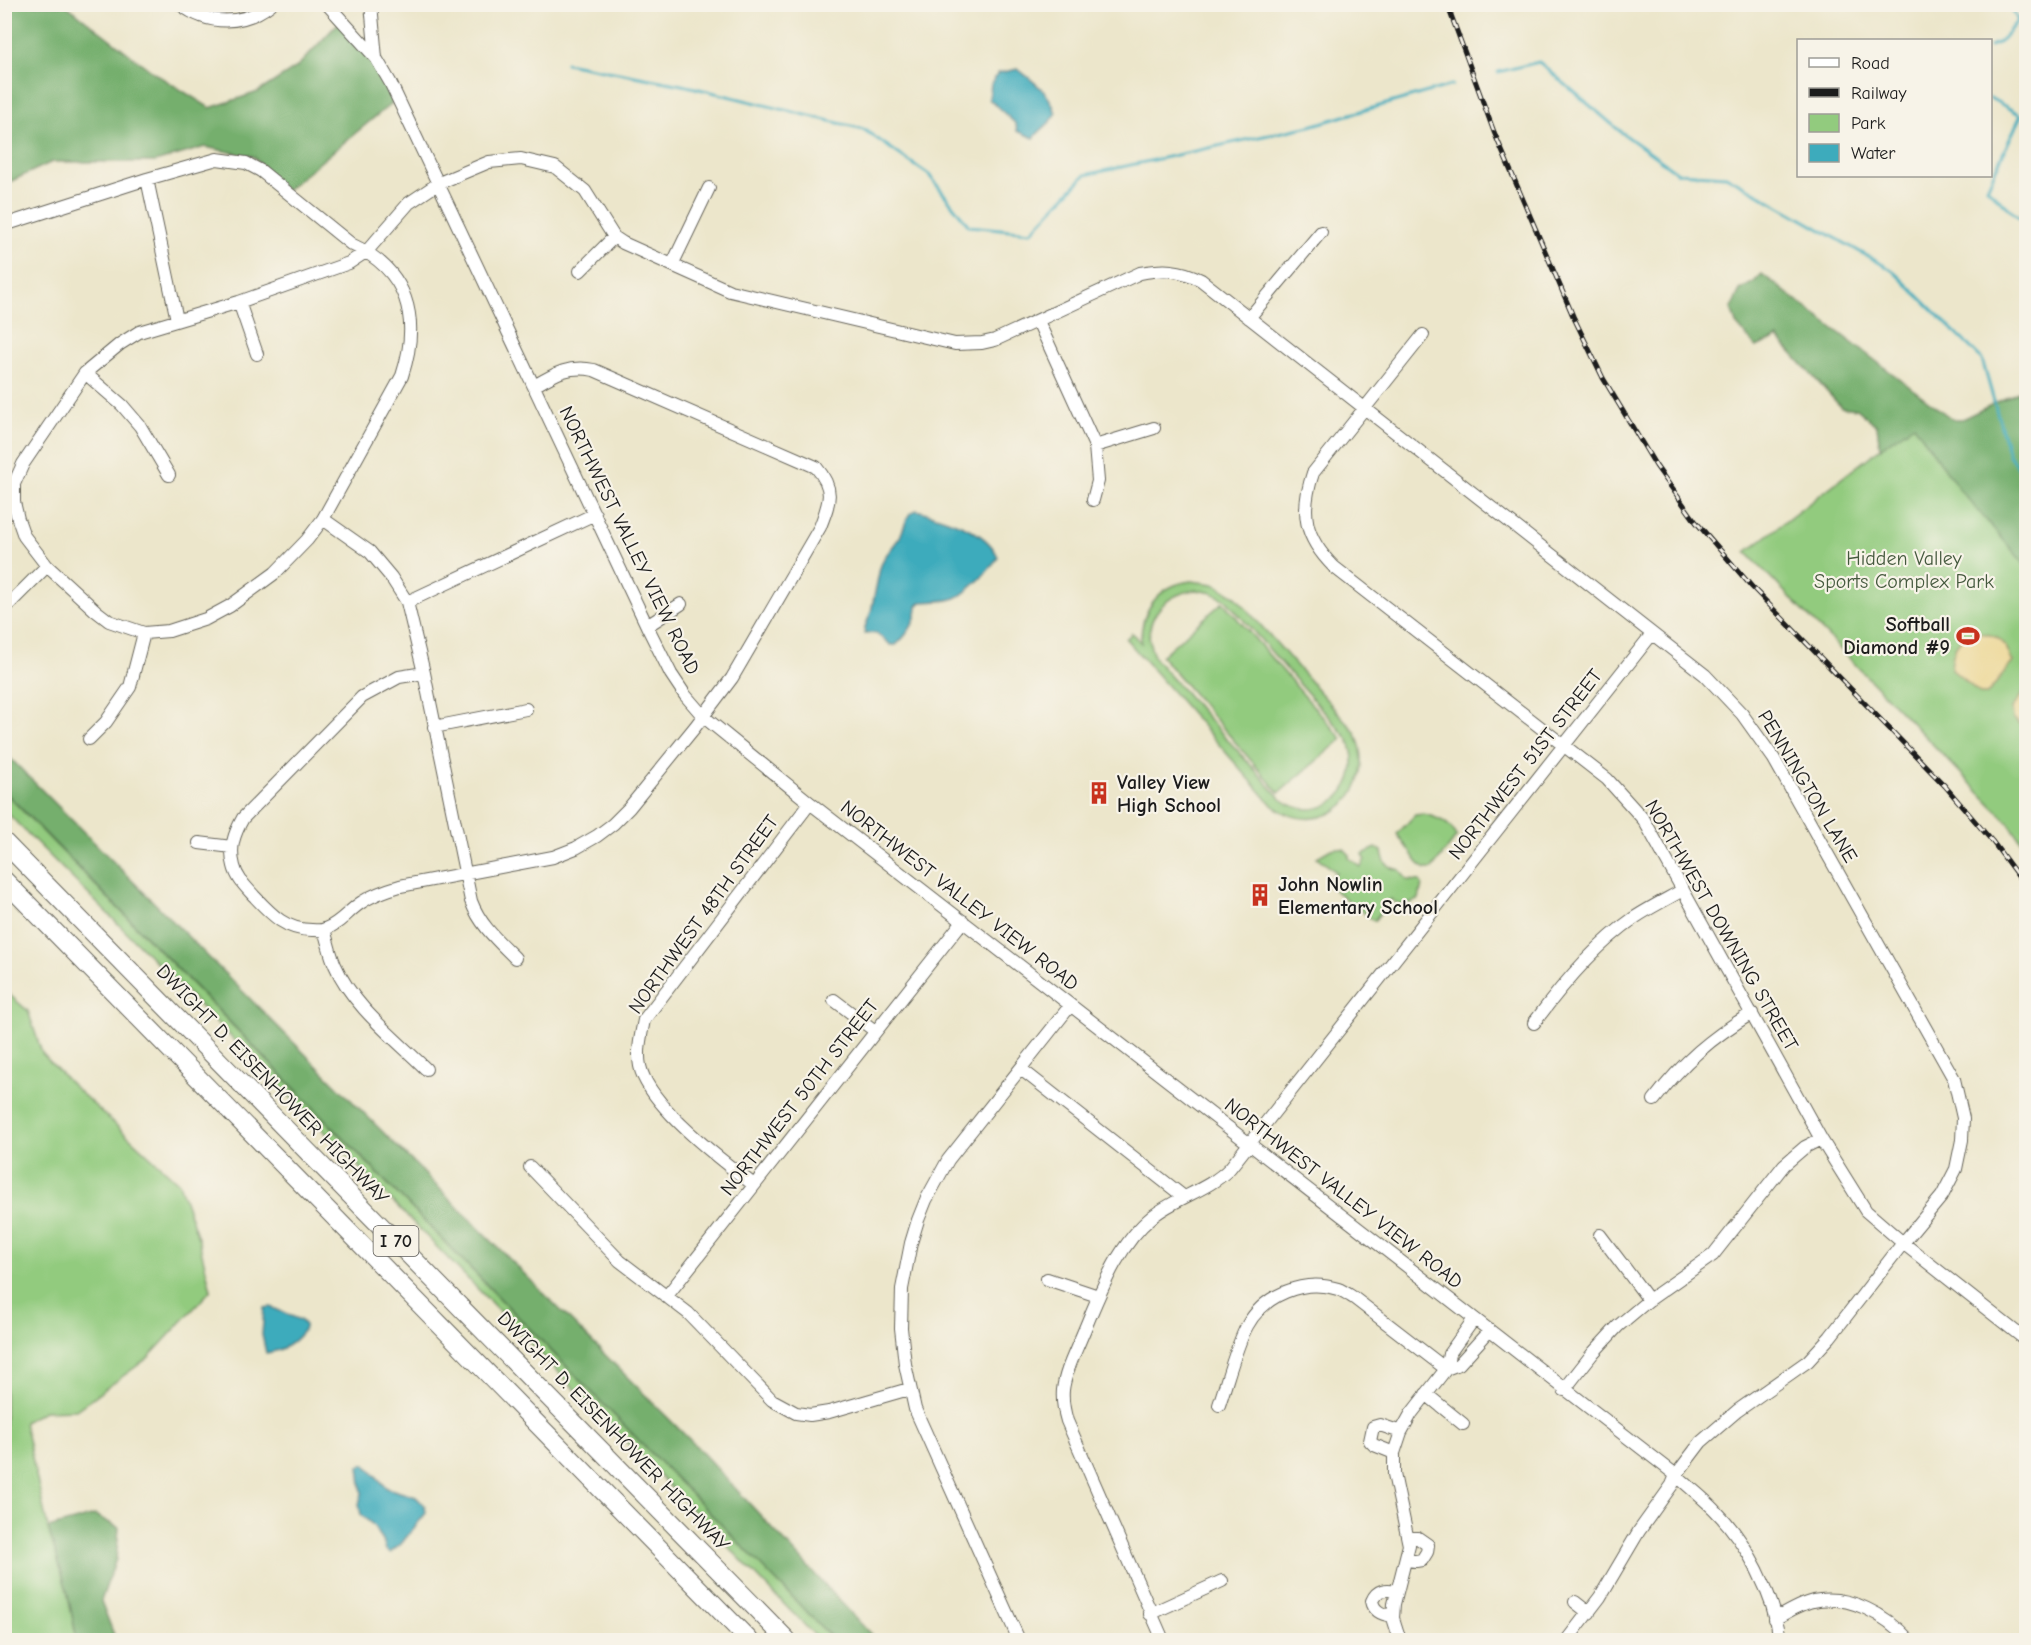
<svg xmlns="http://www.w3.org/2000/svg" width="2031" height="1645" viewBox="0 0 2031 1645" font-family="'Comic Neue',sans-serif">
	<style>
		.green { fill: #92cb7e; stroke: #57744d; stroke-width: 1.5; fill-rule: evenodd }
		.forest { fill: #75af6d; stroke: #486644; stroke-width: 1.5 }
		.sand { fill: #eeda9e; stroke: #857b5d; stroke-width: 1.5 }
		.water { fill: #3dabbc; stroke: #2c646c; stroke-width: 1.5 }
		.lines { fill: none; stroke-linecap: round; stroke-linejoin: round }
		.stream { stroke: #3dabbc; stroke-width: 3 }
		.minor-casing { stroke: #656359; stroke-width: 14 }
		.highway-casing { stroke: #656359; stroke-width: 20 }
		.minor { stroke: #fff; stroke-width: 12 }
		.highway { stroke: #fff; stroke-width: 18 }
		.rail-casing { stroke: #1c1c1c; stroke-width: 5 }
		.rail { stroke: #f7f3e8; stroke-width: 3; stroke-dasharray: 9; stroke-linecap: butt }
		.labels { text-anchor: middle; stroke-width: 4.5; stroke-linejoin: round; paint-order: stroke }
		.shield { fill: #f7f3e8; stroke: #5e5c59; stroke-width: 1.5 }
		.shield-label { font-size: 18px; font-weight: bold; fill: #1c1c1c }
		.street-label { font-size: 20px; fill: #1c1c1c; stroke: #f7f3e8 }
		.park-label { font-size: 20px; fill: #45593e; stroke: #f7f3e8 }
		.poi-label { font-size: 20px; font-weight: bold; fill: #1c1c1c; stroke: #f7f3e8; text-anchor: start }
	</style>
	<rect width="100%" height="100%" fill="#f7f3e8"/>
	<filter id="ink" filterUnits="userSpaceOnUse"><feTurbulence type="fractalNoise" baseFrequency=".0167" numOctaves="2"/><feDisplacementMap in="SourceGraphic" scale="12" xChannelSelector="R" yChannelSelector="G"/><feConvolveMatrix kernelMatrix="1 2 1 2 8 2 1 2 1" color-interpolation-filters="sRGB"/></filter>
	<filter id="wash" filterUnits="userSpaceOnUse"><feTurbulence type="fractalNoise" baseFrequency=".008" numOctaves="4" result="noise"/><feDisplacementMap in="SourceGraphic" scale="24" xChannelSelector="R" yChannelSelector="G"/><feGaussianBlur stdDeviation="1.35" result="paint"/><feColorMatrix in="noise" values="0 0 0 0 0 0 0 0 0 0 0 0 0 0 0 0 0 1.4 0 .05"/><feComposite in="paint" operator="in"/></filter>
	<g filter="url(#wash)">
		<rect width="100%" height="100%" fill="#ece6cb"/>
		<path class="green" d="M1917,420L2026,558V849L2008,822L1746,552Z
			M1191,581L1214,584L1235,596L1355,732C1382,788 1325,844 1273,806L1126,639L1132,633L1141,643C1140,611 1158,585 1191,581ZM1197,590L1212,593L1226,600L1347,738C1370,783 1323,830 1281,799L1156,660C1137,626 1161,593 1197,590Z
			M1223,602L1342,739L1279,793L1161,656Z
			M4,792L834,1640H819L293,1099L5,811Z
			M1424,814C1439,818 1449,822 1457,836L1432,869H1425L1418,863L1397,834L1415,815Z
			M1337,848L1344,849L1349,854V858L1361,867L1365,859L1363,854L1376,848L1382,851C1384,864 1388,868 1400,870L1407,880L1420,881L1422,885L1419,899C1410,905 1399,907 1391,899L1374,921L1327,884L1336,872L1317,857L1331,849Z
			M5,991L28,1011L42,1053L69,1082L179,1183L199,1241L211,1290L148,1358L76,1410L44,1411L24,1422L48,1528L67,1590L77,1640H5Z"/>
		<path class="forest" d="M4,5H66L154,73L210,108L258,92L297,67L341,20L398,98L285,191L254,157L205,147L155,162H52L5,184Z
			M1762,274L1952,419H1962L2026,388V566L1960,490L1914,425L1880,448L1877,426L1857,409L1841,407L1778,338L1756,347L1736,324L1731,308L1740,290L1754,282Z
			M4,752L697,1447L876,1640H834L5,792Z
			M95,1515L119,1528L116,1559L101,1601L116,1640H77L67,1590L48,1528Z"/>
		<path class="sand" d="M1973,633C1986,633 1999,635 2006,647C2009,652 2009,657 2013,662L1987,694H1981L1951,669C1953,649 1954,642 1973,633Z
			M2026,689V728L2013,718L2012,708Z"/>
		<path class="water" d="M1018,69C1035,83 1050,92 1056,114C1050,125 1041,128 1034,138L1017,131L1016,124L989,99L991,84L998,73Z
			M917,510C944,519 986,528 998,557C993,566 988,571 980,579C955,603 954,600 921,602L917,606C917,622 907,635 896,645H891L876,633L865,634V627L871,612L880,568L884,558L900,537L907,519L912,512Z
			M271,1307L300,1320L305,1325V1328C295,1343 283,1351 266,1353L262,1335L264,1308Z
			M365,1464L387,1488L416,1497L425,1506L426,1513L401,1544L390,1553L386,1550L383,1540L373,1525L361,1515L359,1504L362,1494L359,1466Z"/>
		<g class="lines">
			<path class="stream" d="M1990,46L2000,42L2018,20L2008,4
				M566,63L687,86L863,129L929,175L969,226L1031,232L1085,175L1310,126L1452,85
				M1498,72L1539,62L1621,132L1678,173L1726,176L1892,270L1982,359L2009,455L2026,478
				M1990,98L2021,115L1987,188L2026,224
				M4,1621L7,1622"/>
		</g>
	</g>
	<g filter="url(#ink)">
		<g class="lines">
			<g class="minor-casing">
				<path id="minor" d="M180,4C208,26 243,26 271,4
					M327,4L376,58L390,82L647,626L671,674L685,695L704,717L810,803L1676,1475C1688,1486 1702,1497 1714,1509C1747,1542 1774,1594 1780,1640
					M371,4L376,58
					M147,179L177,320
					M4,225L147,179L217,159L246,163L261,171L351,244C408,270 421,318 402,376L323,519L307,540L275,573L230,606L206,619L169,631L144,633L109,621L96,611L47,566L24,536L18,519L14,502V484L23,464L85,373L120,344L139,332L239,302L349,263L367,251L409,203L439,183L489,162L521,159L555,167L585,191L614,237L623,243L730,291L955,344L982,343L995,340L1140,273C1163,269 1180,269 1201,280L1705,675L1742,714L1774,759L1954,1079L1963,1118L1962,1140L1956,1169L1942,1196L1903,1243L1830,1337L1808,1361L1737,1411L1701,1442L1676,1475L1672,1485L1639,1531L1600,1597L1567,1640
					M672,265L709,188
					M580,271L614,237
					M239,302L257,354
					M1249,318L1321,232
					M1038,321L1095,446L1098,481L1093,500
					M1423,335L1313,473C1300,512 1304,537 1334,567L1607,779L1644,820L1821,1139L1866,1211L1903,1243L2026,1340
					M85,373L122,405L140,426L169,475
					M1095,446L1154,428
					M323,519L370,552L391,577L407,602L424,673L471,901C480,925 497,940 515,958
					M407,602L595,514
					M4,609L47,566
					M647,626L681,604
					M424,673L399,677L362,697L243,818C234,834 229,848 234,866C237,879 246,887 254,896C271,914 285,930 312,930C316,930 321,931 325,929C340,924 349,910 362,902C374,894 386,890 400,886L553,857L576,848L597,836L613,824L629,808L695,727L732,678L820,527C830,501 835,489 816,467L594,370C569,365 556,373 534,386
					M434,727L526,709
					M89,739L106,722L130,687L144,633
					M199,843L232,847
					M324,930C328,942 330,954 335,965C353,1007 395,1038 426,1069
					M834,1000L875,1031
					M1534,1023C1562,985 1595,945 1634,918C1649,908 1667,899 1683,890
					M1021,1069L1184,1197
					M1654,1100C1683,1062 1711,1038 1752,1013
					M530,1167L620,1261L688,1313L772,1400L796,1413L810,1415L829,1412L909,1389
					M754,1185C723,1162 648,1105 640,1066C637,1051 641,1035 644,1020L810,803
					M1600,1235L1649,1300
					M1047,1279L1098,1296
					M666,1297L963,921
					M1446,1369L1459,1364L1489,1331
					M1564,1390L1593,1353L1618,1326L1649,1300L1713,1255L1784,1165L1805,1147L1821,1139
					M1426,1394L1463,1424
					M1219,1405C1227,1382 1236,1346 1247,1326C1264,1295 1303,1278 1338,1289C1344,1291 1349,1295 1354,1298L1446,1369
					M1394,1453L1374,1445L1370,1441L1373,1427L1380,1425L1401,1432
					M1406,1560L1416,1561L1422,1560L1427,1552L1428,1545L1418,1538H1408
					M1575,1602L1589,1613
					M1150,1614L1222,1581
					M1393,1616C1383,1615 1374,1612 1372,1601C1377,1589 1386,1589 1397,1591
					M1775,1619C1787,1612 1800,1604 1813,1601C1850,1594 1886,1615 1909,1640
					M1019,1640L915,1409L905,1364L901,1328L902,1289L911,1243L918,1220L926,1200L948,1160L1070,1006
					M1163,1640L1067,1421C1064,1411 1062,1401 1063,1390C1065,1372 1074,1355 1081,1338C1099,1296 1116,1246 1153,1216C1177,1197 1209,1190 1230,1168L1652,634
					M1400,1640L1393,1618L1394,1604L1409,1545L1394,1474V1453L1401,1432L1411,1414L1446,1369L1449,1354L1474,1319"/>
			</g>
			<g class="highway-casing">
				<path id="highway" d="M4,842L787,1640
					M4,880L749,1640"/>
			</g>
			<use href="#minor" class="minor"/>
			<use href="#highway" class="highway"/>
			<g class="rail-casing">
				<path id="rail" d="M1447,4L1494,132L1573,316L1603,378L1656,466L1696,522L1752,587L1945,786L1992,841L2026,887"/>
			</g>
			<use href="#rail" class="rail"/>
		</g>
	</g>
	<defs>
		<g id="stadium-bare" transform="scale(1.8)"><path d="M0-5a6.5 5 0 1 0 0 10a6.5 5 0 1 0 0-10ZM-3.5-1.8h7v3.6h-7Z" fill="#c8321e" stroke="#f7f3e8" stroke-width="2.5" paint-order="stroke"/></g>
		<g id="building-bare" transform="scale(1.8)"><path d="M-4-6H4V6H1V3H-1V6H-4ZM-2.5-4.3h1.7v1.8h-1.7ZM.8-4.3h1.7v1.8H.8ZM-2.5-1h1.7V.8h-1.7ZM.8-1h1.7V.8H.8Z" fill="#c8321e" stroke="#f7f3e8" stroke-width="2.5" paint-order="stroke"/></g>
	</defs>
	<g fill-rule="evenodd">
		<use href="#stadium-bare" x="1968" y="636"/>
		<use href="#building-bare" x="1099" y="793"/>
		<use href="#building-bare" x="1260" y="895"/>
	</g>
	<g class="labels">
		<rect class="shield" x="373.5" y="1226" width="45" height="30" rx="4.5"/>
		<g class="shield-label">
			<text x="396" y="1247">I 70</text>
		</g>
		<g class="street-label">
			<text transform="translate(630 540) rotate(64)" y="7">NORTHWEST VALLEY VIEW ROAD</text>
			<text transform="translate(1525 764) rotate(-52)" y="7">NORTHWEST 51ST STREET</text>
			<text transform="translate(1808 786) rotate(59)" y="7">PENNINGTON LANE</text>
			<text transform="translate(960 895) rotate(38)" y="7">NORTHWEST VALLEY VIEW ROAD</text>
			<text transform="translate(703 914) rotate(-54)" y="7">NORTHWEST 48TH STREET</text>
			<text transform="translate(1722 925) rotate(60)" y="7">NORTHWEST DOWNING STREET</text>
			<text transform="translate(273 1084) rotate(46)" y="7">DWIGHT D. EISENHOWER HIGHWAY</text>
			<text transform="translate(799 1097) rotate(-52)" y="7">NORTHWEST 50TH STREET</text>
			<text transform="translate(1344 1193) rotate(38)" y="7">NORTHWEST VALLEY VIEW ROAD</text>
			<text transform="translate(614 1431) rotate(46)" y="7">DWIGHT D. EISENHOWER HIGHWAY</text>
		</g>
		<g class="park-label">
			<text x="1904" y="565">Hidden Valley<tspan x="1904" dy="23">Sports Complex Park</tspan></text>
		</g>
		<g class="poi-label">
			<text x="1950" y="631" text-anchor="end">Softball<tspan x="1950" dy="23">Diamond #9</tspan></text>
			<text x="1117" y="789">Valley View<tspan x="1117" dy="23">High School</tspan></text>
			<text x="1278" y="891">John Nowlin<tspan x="1278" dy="23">Elementary School</tspan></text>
		</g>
	</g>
	<rect width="2031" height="1645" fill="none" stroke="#f7f3e8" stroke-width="24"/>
	<rect x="1797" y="39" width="195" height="138" fill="#f7f3e8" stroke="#9f9d96" stroke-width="1.5"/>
	<rect x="1809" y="58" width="30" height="9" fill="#ffffff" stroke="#9f9d96" stroke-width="1.5"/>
	<text x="1851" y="69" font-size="18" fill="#1c1c1c">Road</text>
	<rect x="1809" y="88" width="30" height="9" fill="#1c1c1c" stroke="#9f9d96" stroke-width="1.5"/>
	<text x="1851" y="99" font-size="18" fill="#1c1c1c">Railway</text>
	<rect x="1809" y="114" width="30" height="18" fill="#92cb7e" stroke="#9f9d96" stroke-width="1.5"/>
	<text x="1851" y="129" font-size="18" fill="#1c1c1c">Park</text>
	<rect x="1809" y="144" width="30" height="18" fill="#3dabbc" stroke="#9f9d96" stroke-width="1.5"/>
	<text x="1851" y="159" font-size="18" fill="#1c1c1c">Water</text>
</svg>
